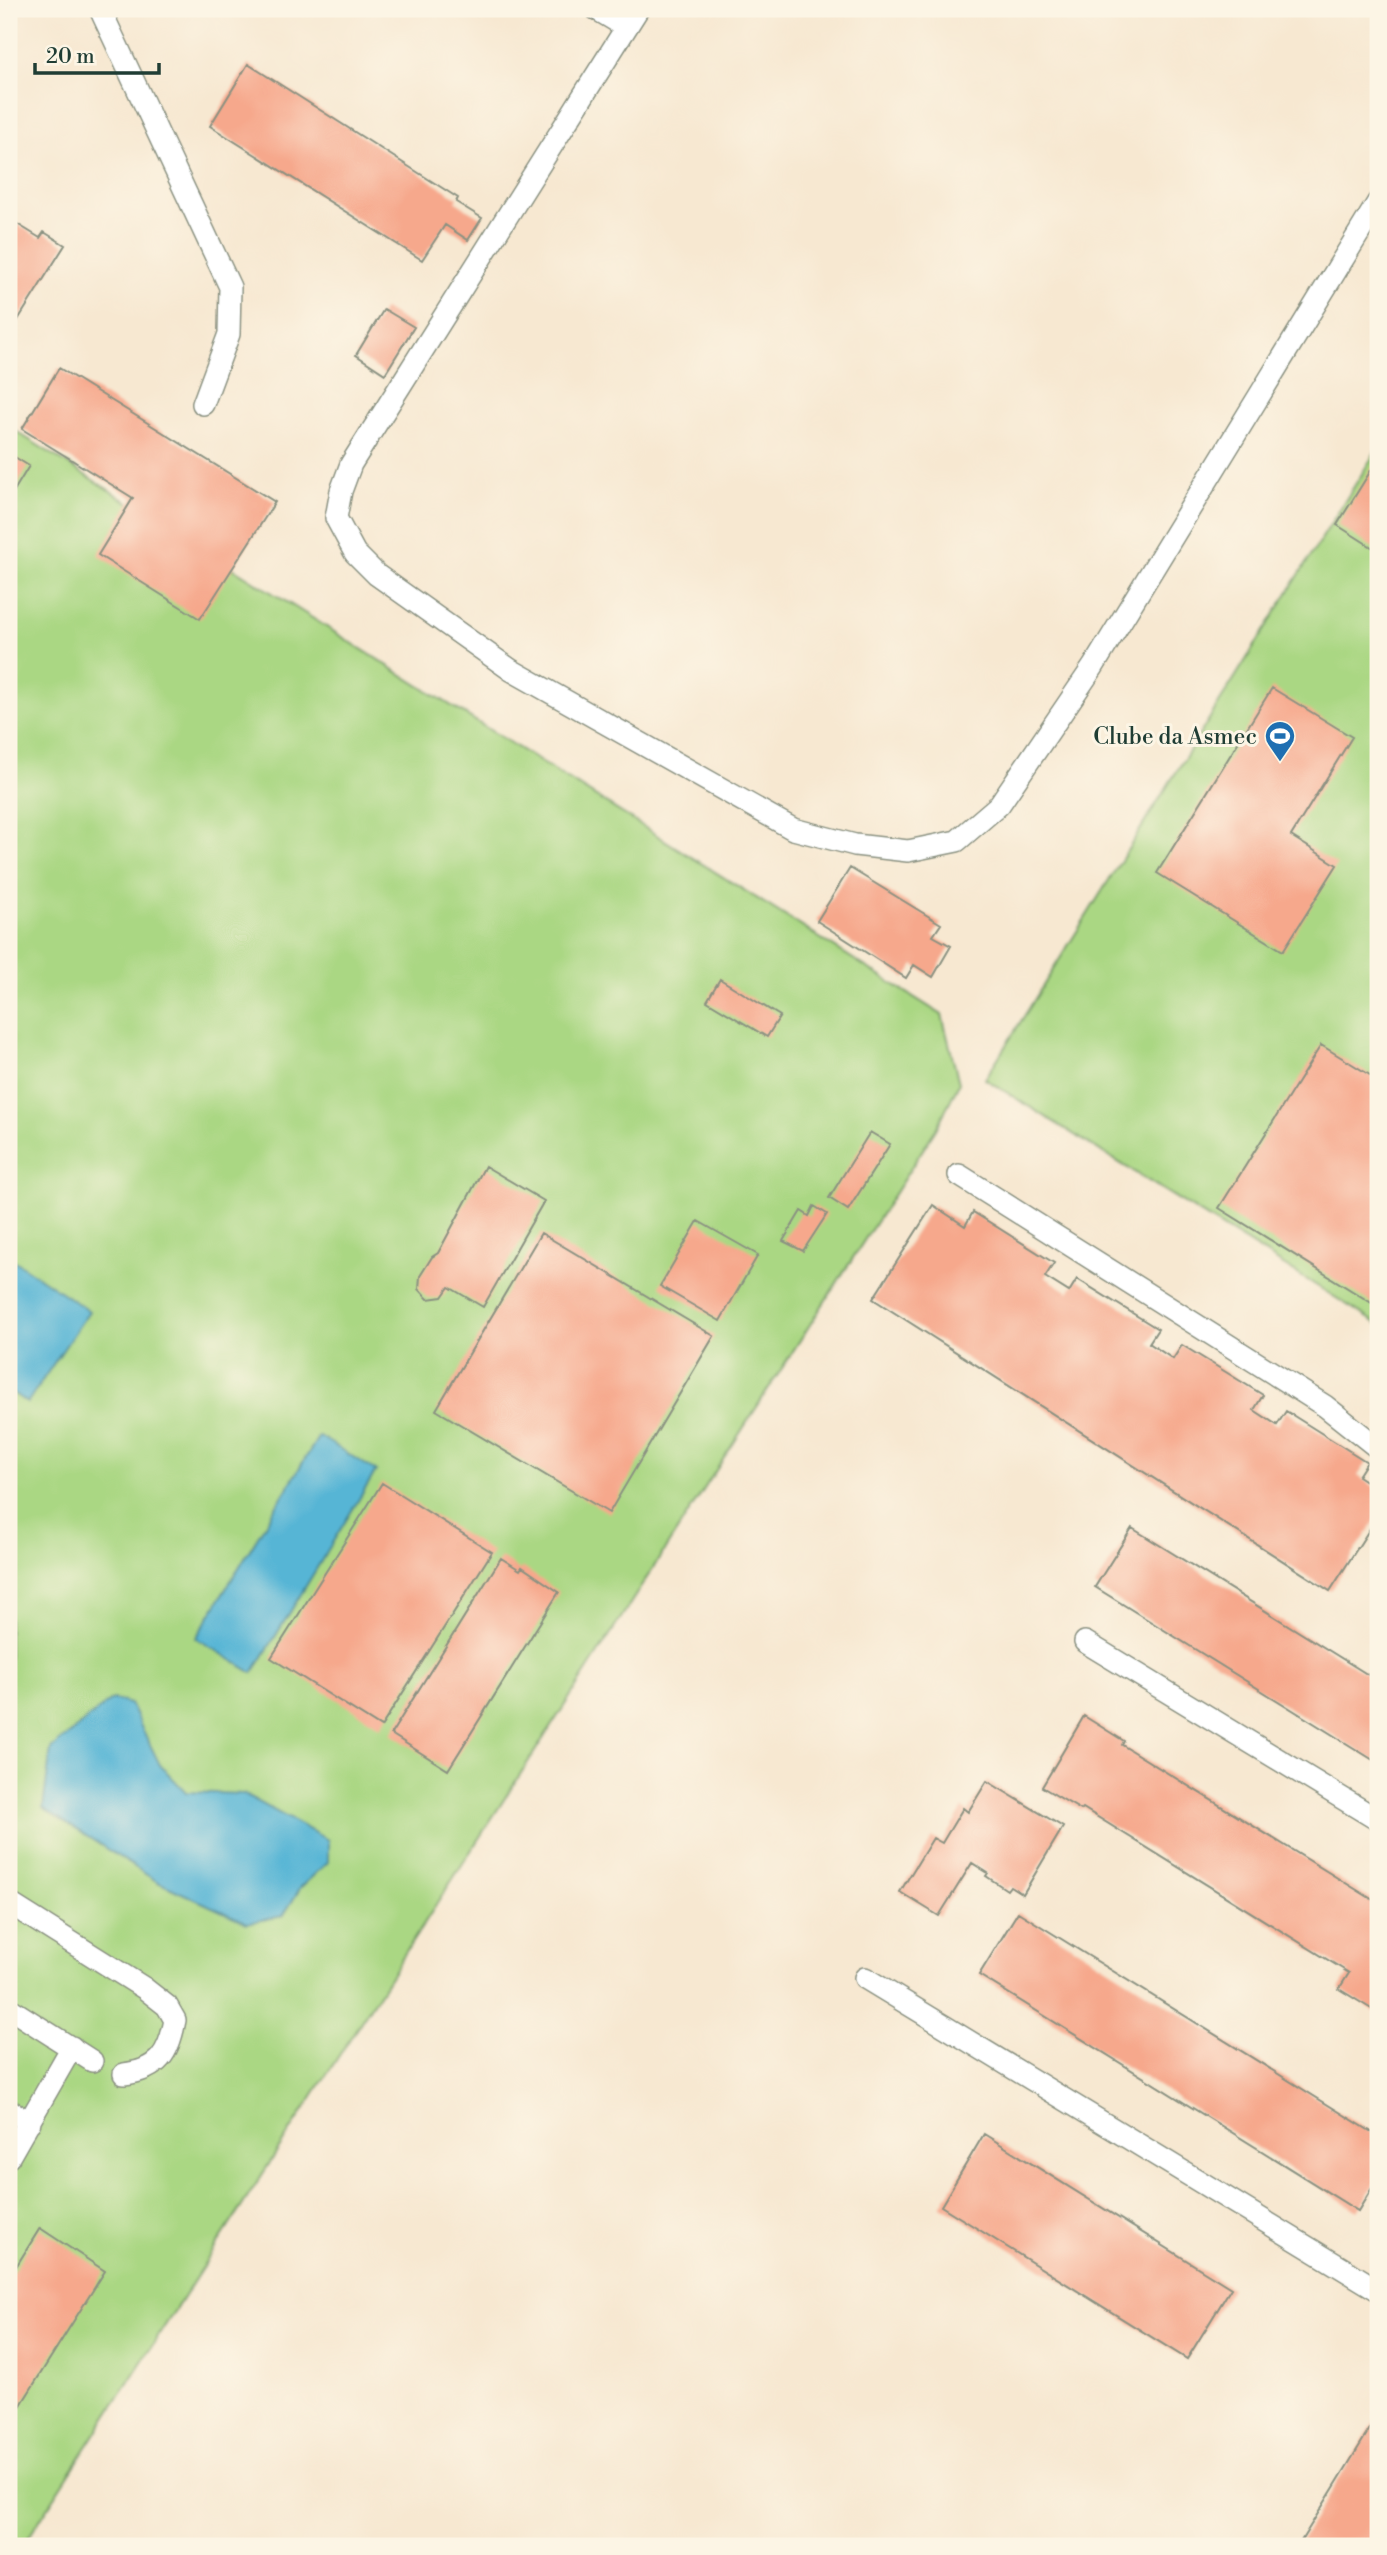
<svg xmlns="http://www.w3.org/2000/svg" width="1387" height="2555" viewBox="0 0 1387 2555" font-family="'Libre Bodoni',serif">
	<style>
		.green { fill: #aad783; stroke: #648a5c; stroke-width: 2 }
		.water { fill: #56b5d5; stroke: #3a7984; stroke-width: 2 }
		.building { fill: #f6a88c }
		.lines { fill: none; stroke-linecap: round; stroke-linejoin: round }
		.service-casing { stroke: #8b9282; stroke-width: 24 }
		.service { stroke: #fff; stroke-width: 21 }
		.labels { text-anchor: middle; stroke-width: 6; stroke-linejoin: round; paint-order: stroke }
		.poi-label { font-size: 23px; fill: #1f3d34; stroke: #fcf5e5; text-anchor: end }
	</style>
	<rect width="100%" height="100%" fill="#fcf5e5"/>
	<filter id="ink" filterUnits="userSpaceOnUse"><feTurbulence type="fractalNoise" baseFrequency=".0143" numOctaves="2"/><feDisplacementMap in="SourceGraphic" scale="14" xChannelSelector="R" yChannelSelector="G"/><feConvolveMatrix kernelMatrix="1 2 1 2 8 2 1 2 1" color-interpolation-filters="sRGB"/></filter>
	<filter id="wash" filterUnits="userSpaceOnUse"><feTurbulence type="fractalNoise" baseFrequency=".00686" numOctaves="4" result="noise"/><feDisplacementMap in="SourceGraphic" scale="28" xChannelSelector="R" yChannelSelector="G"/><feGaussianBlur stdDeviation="1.57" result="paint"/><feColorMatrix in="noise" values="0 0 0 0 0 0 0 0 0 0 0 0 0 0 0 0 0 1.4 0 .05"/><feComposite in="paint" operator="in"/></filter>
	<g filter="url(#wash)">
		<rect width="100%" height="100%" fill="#f7e8d1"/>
		<path class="green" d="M9,427L942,1015L959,1083L936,1129L23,2546H9Z
			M1378,448V1324L985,1079Z"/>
		<path class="water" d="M9,1257L89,1311L27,1403L9,1390Z
			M319,1436L376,1471L253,1673L196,1638Z
			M112,1699L130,1704L160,1765L186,1792L244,1794L328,1840V1862L301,1887L283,1916L247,1923L158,1882L43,1808L51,1749Z"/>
		<g id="blocks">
			<path class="building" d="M248,64L458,198L456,202L482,218L468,240L445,225L422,260L210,126Z
				M9,219L40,238L44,232L65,245L11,331L13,332L9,338Z
				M384,309L414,327L385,374L356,355Z
				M59,368L275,502L200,619L98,555L133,498L22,429Z
				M10,454L29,466L9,499V456Z
				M1378,459V551L1337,525Z
				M1272,688L1352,737L1291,836L1337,865L1283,951L1157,873Z
				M850,868L941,924L933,936L951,946L933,977L914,965L906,978L817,921Z
				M720,979L780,1016L767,1037L707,1001Z
				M1321,1045L1378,1080V1307L1219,1208Z
				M870,1132L890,1144L848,1210L829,1198Z
				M485,1166L544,1201L483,1307L449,1287L442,1297L428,1299L419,1289L420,1276L432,1257L438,1253Z
				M933,1205L965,1226L973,1212L1054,1263L1045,1277L1069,1292L1077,1279L1158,1329L1149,1343L1173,1359L1182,1345L1263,1395L1254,1410L1277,1425L1286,1411L1367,1462L1358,1476L1378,1489V1516L1330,1591L873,1299Z
				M814,1206L827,1214L803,1251L783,1241L801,1211L809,1216Z
				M698,1221L758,1255L720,1321L660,1286Z
				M541,1233L714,1336L609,1513L436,1410Z
				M382,1483L492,1552L381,1727L271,1658Z
				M1132,1528L1378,1681V1763L1095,1587Z
				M501,1558L520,1570L522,1567L559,1592L448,1770L391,1734Z
				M1084,1716L1124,1741L1122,1745L1378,1903V2013L1339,1989L1349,1973L1083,1808L1081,1810L1042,1787Z
				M987,1781L1063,1827L1023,1894L1010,1886L1007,1890L986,1876L988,1873L972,1863L939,1916L900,1892L933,1838L942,1843L963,1808L968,1812Z
				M1018,1912L1378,2136V2178L1358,2211L979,1975Z
				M984,2134L1231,2288L1187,2359L941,2206Z
				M40,2228L105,2271L9,2424V2278Z
				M1378,2415V2546H1298L1371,2427Z"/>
		</g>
	</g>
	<g filter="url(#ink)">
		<use href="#blocks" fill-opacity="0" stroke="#8b9282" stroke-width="2"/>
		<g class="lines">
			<g class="service-casing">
				<path id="service" d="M100,9L230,287L229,334L203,404
					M596,9L626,27
					M638,9L351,464L341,491L336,518L355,553L377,575L511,670L793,829L855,845L908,851L957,841L999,805L1093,667L1378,202
					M959,1175L1325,1406L1378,1448
					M1085,1642L1378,1820
					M9,1903L144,1988L167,2006L175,2020C169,2053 159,2070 124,2074
					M865,1978L1378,2290
					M9,2008L92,2061
					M9,2110L30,2122
					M9,2157L72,2047"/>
			</g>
			<use href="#service" class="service"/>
		</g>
	</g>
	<defs>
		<g id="stadium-pin" transform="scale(1.575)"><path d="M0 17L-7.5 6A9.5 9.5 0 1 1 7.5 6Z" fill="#1f6fb2" stroke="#fcf5e5"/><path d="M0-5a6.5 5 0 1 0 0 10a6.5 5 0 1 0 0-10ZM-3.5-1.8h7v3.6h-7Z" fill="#fff"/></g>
	</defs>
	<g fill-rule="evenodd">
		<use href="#stadium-pin" x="1280" y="736"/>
	</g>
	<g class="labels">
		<g class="poi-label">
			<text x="1257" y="744">Clube da Asmec</text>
		</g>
	</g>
	<rect width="1387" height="2555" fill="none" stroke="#fcf5e5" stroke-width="35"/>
	<path d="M35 63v10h124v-10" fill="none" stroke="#1f3d34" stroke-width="3.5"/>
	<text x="46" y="63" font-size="21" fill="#1f3d34" stroke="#fcf5e5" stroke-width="5" paint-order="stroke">20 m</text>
</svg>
